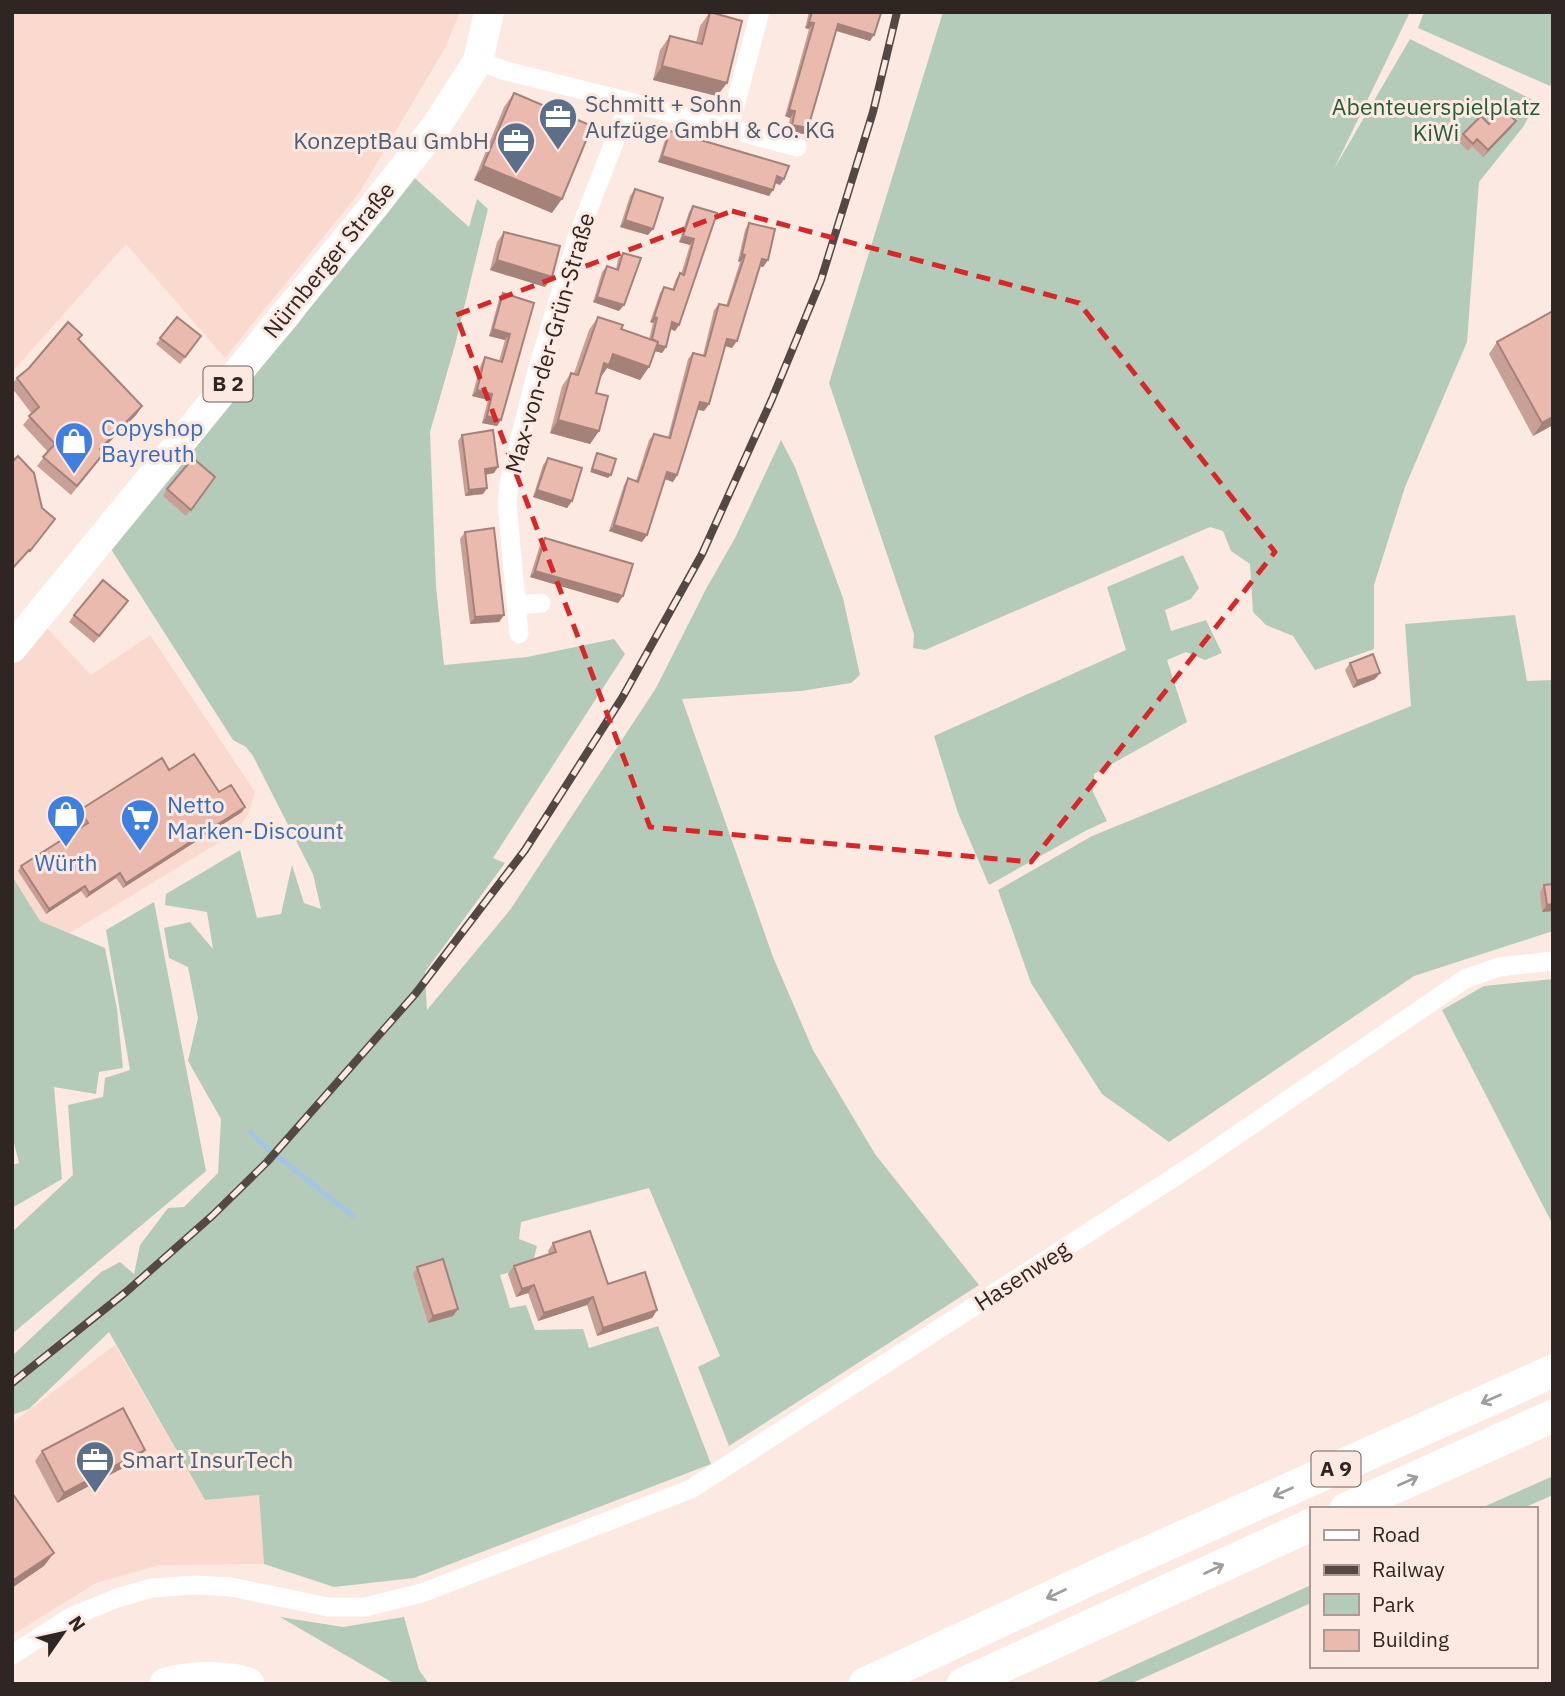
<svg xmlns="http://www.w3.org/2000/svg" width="1565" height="1696" viewBox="0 0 1565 1696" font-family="'IBM Plex Sans',sans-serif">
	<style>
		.built { fill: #fadace }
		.green { fill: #b5cbb9 }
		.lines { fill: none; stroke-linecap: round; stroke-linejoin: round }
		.stream { stroke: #a2c5e4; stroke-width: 5 }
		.minor { stroke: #fff; stroke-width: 19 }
		.primary { stroke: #fff; stroke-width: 30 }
		.motorway { stroke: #fff; stroke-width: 33 }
		.rail-casing { stroke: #534844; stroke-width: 8 }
		.rail { stroke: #fce9e2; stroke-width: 5; stroke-dasharray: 16; stroke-linecap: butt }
		.wall { fill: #c9a096 }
		.shaded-wall { fill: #a4827a }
		.building { fill: #eabaaf; stroke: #a4827a; stroke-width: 2 }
		.oneway { stroke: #a19d9c }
		.marked { fill: none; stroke: #d62828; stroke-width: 5; stroke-dasharray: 14 9; stroke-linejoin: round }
		.labels { text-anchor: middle; stroke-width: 6; stroke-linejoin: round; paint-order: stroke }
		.shield { fill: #fce9e2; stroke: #6c605c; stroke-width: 2 }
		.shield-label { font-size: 21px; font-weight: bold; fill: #2f2623 }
		.service-label { font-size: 23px; fill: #4e5e75; stroke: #fce9e2; text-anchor: start }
		.park-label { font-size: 23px; fill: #245c35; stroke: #fce9e2 }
		.street-label { font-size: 23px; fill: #2f2623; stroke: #fce9e2 }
		.shop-label { font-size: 23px; fill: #366cbe; stroke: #fce9e2; text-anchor: start }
	</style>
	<rect width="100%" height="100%" fill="#fce9e2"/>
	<path class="built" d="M12,12H460L445,48L359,193L225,358L126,244L12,372Z
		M41,622L91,675L150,635L255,792L248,815L236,832L70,933L40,921L12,876V658Z
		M115,1345L205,1500L259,1494L264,1564L159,1565L96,1583L12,1635V1423Z"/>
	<path class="green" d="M943,12H1410L1334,169L1410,39L1537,102L1523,127L1479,182L1467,342L1405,487L1374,585V649L1315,670L1293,636L1266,625L1253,612L1250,564L1231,551L1223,531L1210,527L925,650L913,648L914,634L829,383Z
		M1424,12H1553V80L1550,86L1418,28Z
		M409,173L469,227L477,199L488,209L455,345L430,432L436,586L444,665L527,657L614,639L625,654L493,858L505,863L425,972L427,1010L510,910L656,688L706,589L735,538L781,440L795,467L843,598L860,675L851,683L801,691L682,699L773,957L813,1050L875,1154L979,1285L729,1446L698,1367L720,1356L649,1188L521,1222L519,1239L537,1246L532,1266L500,1275L510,1308L526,1305L535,1330L583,1329L589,1348L658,1326L711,1464L414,1578L334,1587L264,1564L259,1495L205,1500L109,1332L29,1409L12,1415V1356L101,1272L120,1262L134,1274L140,1245L168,1208L184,1207L218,1173L221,1119L188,1061L198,1018L188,967L169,958L164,928L190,922L213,949L207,912L165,905L166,894L240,850L257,918L281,914L292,865L304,903L321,909L313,874L253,756L246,747L233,740L109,546L297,325Z
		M1183,555L1199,588L1191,599L1165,610L1171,631L1206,620L1222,653L1205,660L1186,652L1167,660L1187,722L1094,774L1093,792L1107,821L1087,830L989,885L958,813L934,736L1126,650L1107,587Z
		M1515,615L1527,681L1553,680V931L1414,976L1169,1142L1102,1094L1031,983L998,890L1092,836L1411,706L1405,624Z
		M12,876L40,921L105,948L117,1009L123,1068L99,1072L96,1094L54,1087L62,1179L12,1208V1165L19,1163L12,1135Z
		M154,902L206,1171L12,1334V1232L73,1175L68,1105L103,1097L105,1078L130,1070L106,930Z
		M1553,979V1225L1442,1010L1484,986Z
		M1553,1476V1495L1521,1509H1479Z
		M1311,1585V1603L1130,1684H1093Z
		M280,1617L343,1627L404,1617L419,1670L429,1684H395Z"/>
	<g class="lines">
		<path class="stream" d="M250,1132L268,1149L353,1216"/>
		<path class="minor" d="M478,61L506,71L630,102L797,147
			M729,128L760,12
			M517,605L541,603
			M519,634L507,503L510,478L537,371L578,235L630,102
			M12,1655L71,1617L117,1598L152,1588L195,1585L231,1587L328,1607H365L422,1593L691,1489L1193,1165L1465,979L1499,967L1553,961"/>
		<path class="primary" d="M12,648L374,206L435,128L478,61L489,12"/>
		<path class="motorway" d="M1346,1509L1553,1416
			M166,1684C192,1677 222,1676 248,1684
			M865,1684L1118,1566L1553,1371
			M963,1684L1311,1525"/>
		<g class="rail-casing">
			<path id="rail" d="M12,1383L126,1292L213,1215L267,1162L416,993L525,850L622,698L702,554L772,399L821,280L873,112L897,12"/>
		</g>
		<use href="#rail" class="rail"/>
	</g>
	<path class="wall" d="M710,12L717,96L653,80L660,50L670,36L696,43L700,26Z
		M809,12L881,13L870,41L836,31L808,128L804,134L788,131L790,118L785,116L809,29L805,28Z
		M514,93L552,213L474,180L504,107Z
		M1489,124L1511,128L1483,157L1472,146L1468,151L1458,141L1463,134Z
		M670,131L784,179L780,185L775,183L769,196L658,162L666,137Z
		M635,189L648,235L620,227L630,196Z
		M693,206L717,213L679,325L675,331L670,329L666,347L662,353L655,351L649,367L640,380L607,368L600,378L596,393L599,431L590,444L550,433L562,386L571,373H574L589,330L598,317L621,329L649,339L653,323L650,322L660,293L664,287L672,290L676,279L680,273L681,274L690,245L679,242L689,212Z
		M749,223L768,260L763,267L759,266L732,348L725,346L709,404L704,411L698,410L677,475L673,482L665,479L647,535L642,542L609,531L624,485L628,478L636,481L649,440L654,434L668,437L688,359L693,353L703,355L714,310L719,304L726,306L740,262L738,261L745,230Z
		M504,232L552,277L545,287L490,270L497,242Z
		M623,253L619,311L593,302L602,272L607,266L616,269L618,259Z
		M503,293L534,303L497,426L482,423L488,400L472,396L481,364L485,357L499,361L505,340L489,336L499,299Z
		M177,317L201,336L180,364L156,344Z
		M79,340L142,406L136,415L101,450L98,461L71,495L37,466L48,452L23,425L32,414L12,388V384L17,378Z
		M1497,342L1553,425L1533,436L1489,354Z
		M462,435L494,473L486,475L487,488L483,494L465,496L458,441Z
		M548,458L572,501L567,508L533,497L543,465Z
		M215,477L186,516L163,496L167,489Z
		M465,532L504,615L499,622L470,624L460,539Z
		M545,538L623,596L618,603L530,577L540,545Z
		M123,608L94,643L69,622L74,615Z
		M1350,663L1380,673L1375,679L1353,688L1345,670Z
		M169,770L219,792L245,807L242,812L123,888L116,878L86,898L81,891L46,914L18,871L21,866L83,826L77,815L80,810Z
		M1544,885L1553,911L1542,912L1540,892Z
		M553,1243L608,1284L657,1310L652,1318L597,1336L587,1305L538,1321L528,1293L516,1297L508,1274L514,1266L549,1254L548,1251Z
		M417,1267L453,1316L428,1323L413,1274Z
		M42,1451L138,1460L57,1503L35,1461Z"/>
	<path class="shaded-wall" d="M809,22L814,23L809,29L805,28Z
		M838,24L874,35L870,41L834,30Z
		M662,66L727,83L717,96L653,80Z
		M789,110L795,111L790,118L785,116Z
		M1516,121L1511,128L1483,157L1488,150Z
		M792,125L808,128L804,134L788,131Z
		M662,156L773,190L769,196L658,162Z
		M483,166L562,199L552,213L474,180Z
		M777,176L784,179L780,185L773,182Z
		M625,220L653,229L648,235L620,227Z
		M683,236L694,239L690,245L679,242Z
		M742,254L745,255L740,262L738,261Z
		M762,259L768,260L763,267L757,265Z
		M497,260L552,277L545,287L490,270Z
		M597,297L624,305L619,311L593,302Z
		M654,317L657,318L653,323L650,322Z
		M672,322L679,325L675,331L668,328Z
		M493,329L510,334L505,340L489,336Z
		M727,339L737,341L732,348L722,345Z
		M651,343L666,347L662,353L647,349Z
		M613,354L649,367L640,380L607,368L600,378L604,363Z
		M477,390L492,394L488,400L472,396Z
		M700,402L709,404L704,411L696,409Z
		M142,406L136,415L94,458L100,449Z
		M487,416L501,420L497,426L482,423Z
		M1553,417V425L1533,436L1542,423Z
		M558,420L599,431L590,444L550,433Z
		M498,467L494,473L481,475L485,469Z
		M592,469L611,475L608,478L590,472Z
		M667,472L677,475L673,482L662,478Z
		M487,488L483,494L465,496L469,490Z
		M537,490L572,501L567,508L533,497Z
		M614,525L647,535L642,542L609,531Z
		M535,571L623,596L618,603L530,577Z
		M504,615L499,622L470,624L475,617Z
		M1380,673L1375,679L1353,688L1357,681Z
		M245,807L242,812L123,888L126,883Z
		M120,873L116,878L86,898L89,893Z
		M85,886L81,891L46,914L49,909Z
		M1553,904V911L1542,912L1547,905Z
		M534,1285L528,1293L516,1297L522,1289Z
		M593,1297L587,1305L538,1321L544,1313Z
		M458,1309L453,1316L428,1323L433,1316Z
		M657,1310L652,1318L597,1336L603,1328Z
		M145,1450L138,1460L57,1503L64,1493Z
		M54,1553L44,1566L12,1588V1581Z"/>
	<path class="building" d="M710,12L742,21L727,83L662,66L670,36L702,44Z
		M812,12L881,13L874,35L838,24L808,128L792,125L795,111L789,110L814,23L809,22Z
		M514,93L592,126L562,199L483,166Z
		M1503,109L1516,121L1488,150L1477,139L1473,144L1463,134L1481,116L1489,124Z
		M670,131L789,166L784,179L777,176L773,190L662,156Z
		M635,189L663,198L653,229L625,220Z
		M693,206L717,213L679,325L672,322L666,347L657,345L658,342L652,339L657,318L654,317L664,287L674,290L680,273L684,275L694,239L683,236Z
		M749,223L775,229L768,260L762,259L737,341L727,339L709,404L700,402L677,475L667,472L647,535L614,525L628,478L638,482L654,434L670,438L693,353L705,356L719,304L728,306L745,255L742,254Z
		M504,232L560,246L552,277L497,260Z
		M623,253L641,258L624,305L597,297L607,266L618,270Z
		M503,293L534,303L501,420L487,416L492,394L477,390L485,357L502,362L510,334L493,329Z
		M1553,311V417L1542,423L1497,342Z
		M177,317L201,336L185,357L160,338Z
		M598,317L623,325L621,329L658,342L649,367L613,354L609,365L604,363L596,393L608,396L599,431L558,420L571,373L578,375Z
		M68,322L82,335L78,339L142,406L100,449L104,453L77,486L43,457L55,444L29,416L39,407L17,378L29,368Z
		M493,430L498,467L485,469L487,488L469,490L462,435Z
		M597,453L616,459L611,475L592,469Z
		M18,456L34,473L42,508L55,519L30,551L29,550L12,569V462Z
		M193,458L215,477L191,510L167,489Z
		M548,458L582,468L572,501L537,490Z
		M494,528L504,615L475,617L465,532Z
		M545,538L633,564L623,596L535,571Z
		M103,580L128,601L99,636L74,615Z
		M1373,654L1380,673L1357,681L1350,663Z
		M194,754L219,792L231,785L245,807L126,883L120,873L89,893L85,886L49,909L21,866L88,823L80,810L162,758L169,770Z
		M1553,884V904L1547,905L1544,885Z
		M590,1231L608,1284L645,1272L657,1310L603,1328L593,1297L544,1313L534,1285L522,1289L514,1266L556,1252L553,1243Z
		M443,1259L458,1309L433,1316L417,1267Z
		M123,1408L145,1450L64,1493L42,1451Z
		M12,1493L54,1553L12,1581Z"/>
	<defs><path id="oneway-shaft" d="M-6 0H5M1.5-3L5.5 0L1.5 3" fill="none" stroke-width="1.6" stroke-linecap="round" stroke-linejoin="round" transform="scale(1.75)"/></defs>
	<g class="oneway">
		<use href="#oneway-shaft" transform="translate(1491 1399) rotate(156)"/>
		<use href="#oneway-shaft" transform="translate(1408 1481) rotate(-24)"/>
		<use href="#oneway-shaft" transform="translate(1283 1492) rotate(156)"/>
		<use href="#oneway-shaft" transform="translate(1214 1569) rotate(-25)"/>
		<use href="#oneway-shaft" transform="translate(1056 1594) rotate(155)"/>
	</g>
	<path class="marked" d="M732,211L1079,303L1275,552L1031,862L650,827L456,315Z"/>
	<defs>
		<g id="office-pin" transform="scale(2.0125)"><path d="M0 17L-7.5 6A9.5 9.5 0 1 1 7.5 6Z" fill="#5c6f8a" stroke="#fce9e2"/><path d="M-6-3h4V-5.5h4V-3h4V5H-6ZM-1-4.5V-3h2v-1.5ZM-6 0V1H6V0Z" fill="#fff"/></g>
		<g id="shop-pin" transform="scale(2.0125)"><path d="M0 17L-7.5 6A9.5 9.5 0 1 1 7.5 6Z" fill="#3f7fe0" stroke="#fce9e2"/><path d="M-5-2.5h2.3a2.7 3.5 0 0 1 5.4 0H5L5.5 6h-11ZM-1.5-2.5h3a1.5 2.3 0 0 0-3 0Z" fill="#fff"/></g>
		<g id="supermarket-pin" transform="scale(2.0125)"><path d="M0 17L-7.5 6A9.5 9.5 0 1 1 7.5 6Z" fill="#3f7fe0" stroke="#fce9e2"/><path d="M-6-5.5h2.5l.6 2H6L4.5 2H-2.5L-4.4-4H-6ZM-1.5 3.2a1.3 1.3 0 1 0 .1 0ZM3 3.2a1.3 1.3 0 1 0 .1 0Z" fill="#fff"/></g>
	</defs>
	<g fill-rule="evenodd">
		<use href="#office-pin" x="558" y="117"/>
		<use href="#office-pin" x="516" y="141"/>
		<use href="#shop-pin" x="74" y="441"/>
		<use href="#shop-pin" x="66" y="814"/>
		<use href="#supermarket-pin" x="140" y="818"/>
		<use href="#office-pin" x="95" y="1460"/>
	</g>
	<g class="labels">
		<g class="shield">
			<rect x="203.5" y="366.5" width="49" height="35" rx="5"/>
			<rect x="1311.5" y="1451.5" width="49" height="35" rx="5"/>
		</g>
		<g class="shield-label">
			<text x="228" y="391">B 2</text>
			<text x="1336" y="1476">A 9</text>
		</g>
		<g class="service-label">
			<text x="585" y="112">Schmitt + Sohn<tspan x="585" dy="26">Aufzüge GmbH &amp; Co. KG</tspan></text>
			<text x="489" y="149" text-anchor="end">KonzeptBau GmbH</text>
			<text x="122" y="1468">Smart InsurTech</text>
		</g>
		<g class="park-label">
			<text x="1436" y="115">Abenteuerspielplatz<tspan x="1436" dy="26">KiWi</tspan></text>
		</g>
		<g class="street-label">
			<text transform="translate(329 260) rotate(-51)" y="8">Nürnberger Straße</text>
			<text transform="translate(550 343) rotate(-74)" y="8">Max-von-der-Grün-Straße</text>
			<text transform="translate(1022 1276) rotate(-33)" y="8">Hasenweg</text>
		</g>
		<g class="shop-label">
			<text x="101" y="436">Copyshop<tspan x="101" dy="26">Bayreuth</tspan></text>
			<text x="167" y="813">Netto<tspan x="167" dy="26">Marken-Discount</tspan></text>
			<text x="66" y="871" text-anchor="middle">Würth</text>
		</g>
	</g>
	<rect width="1565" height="1696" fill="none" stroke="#2f2623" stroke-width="28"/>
	<rect x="1310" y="1507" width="228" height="161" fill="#fce9e2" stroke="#aa9b96" stroke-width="2"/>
	<rect x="1324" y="1530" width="35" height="10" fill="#ffffff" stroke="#aa9b96" stroke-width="2"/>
	<text x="1372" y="1542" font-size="21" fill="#2f2623">Road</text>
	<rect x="1324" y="1565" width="35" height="10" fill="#534844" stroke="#aa9b96" stroke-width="2"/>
	<text x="1372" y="1577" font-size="21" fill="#2f2623">Railway</text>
	<rect x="1324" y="1594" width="35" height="21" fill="#b5cbb9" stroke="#aa9b96" stroke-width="2"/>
	<text x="1372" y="1612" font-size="21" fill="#2f2623">Park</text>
	<rect x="1324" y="1630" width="35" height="21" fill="#eabaaf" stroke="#aa9b96" stroke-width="2"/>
	<text x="1372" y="1647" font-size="21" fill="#2f2623">Building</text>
	<g transform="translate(63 1633) rotate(56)" stroke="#fce9e2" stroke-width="5" paint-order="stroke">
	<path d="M0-5L12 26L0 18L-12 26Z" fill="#2f2623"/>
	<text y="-10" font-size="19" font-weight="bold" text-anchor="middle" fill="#2f2623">N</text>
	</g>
</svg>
